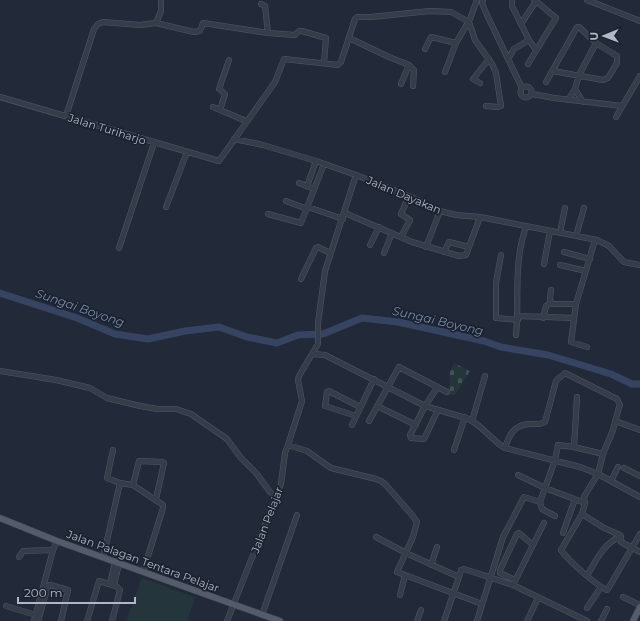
<svg xmlns="http://www.w3.org/2000/svg" width="640" height="621" viewBox="0 0 640 621" font-family="Montserrat,sans-serif">
	<style>
		.cemetery { fill: url(#cemetery-stones) }
		.park { fill: #24363b }
		.lines { fill: none; stroke-linecap: round; stroke-linejoin: round }
		.river { stroke: #364461; stroke-width: 7 }
		.minor-casing { stroke: #515765; stroke-width: 6 }
		.major-casing { stroke: #3f4653; stroke-width: 7 }
		.minor { stroke: #363d4a; stroke-width: 5 }
		.major { stroke: #545b6a; stroke-width: 6 }
		.labels { text-anchor: middle; stroke-width: 3.5; stroke-linejoin: round; paint-order: stroke }
		.street-label { font-size: 11px; fill: #b1b7c6; stroke: #1b222f }
		.water-label { font-size: 12px; font-style: italic; fill: #798bae; stroke: #1b222f }
	</style>
	<defs>
		<pattern id="cemetery-stones" width="16" height="16" patternUnits="userSpaceOnUse"><rect width="16" height="16" fill="#24363b"/><path d="M2 7V4a2 2 0 0 1 4 0v3zM10 15v-3a2 2 0 0 1 4 0v3z" fill="#415156"/></pattern>
	</defs>
	<rect width="100%" height="100%" fill="#222a3a"/>
	<path class="cemetery" d="M454,363L470,371L455,395L447,394L450,382L449,374Z"/>
	<path class="park" d="M142,578L195,597L187,621H126Z"/>
	<g class="lines">
		<path class="river" d="M0,293L77,318L115,334L148,339L185,331L219,327L247,337L277,343L298,335L323,334L362,318L398,322L484,341L501,347L548,355L611,374L632,384H640"/>
		<g class="minor-casing">
			<path id="minor" d="M483,0L482,3L486,13L522,88
				M512,0V6L529,40L536,50
				M587,0L640,21
				M261,4L265,6L268,33
				M156,23L161,11V0
				M521,24L536,1
				M349,38L389,57L409,65L414,70L413,86
				M425,49L431,37L456,43
				M508,59L514,49L529,40
				M528,64L556,18C548,12 542,5 534,0
				M445,72L456,43L470,19L477,0
				M546,82L577,27H579L596,43L617,56V63L608,78L603,80L553,71
				M480,83L473,79L489,59
				M401,84L409,65
				M520.5 92a5.5 5.5 0 1 1 11 0a5.5 5.5 0 1 1-11 0Z
				M575,89L583,102
				M532,94L554,98L622,106
				M0,97L219,161L275,82L284,59L338,65L341,62L355,19L357,17H371L430,11L451,12L469,22L475,40L492,64L496,73L501,106L498,107L486,106
				M568,100L575,89L579,75L596,43
				M213,107L246,121
				M220,110L225,94L219,89L229,60
				M66,116L94,29L98,24L103,22L140,25L156,23L194,32L200,31L203,23L268,33L295,35L299,31H302L326,38L324,63
				M616,117L640,76
				M234,139L263,145L316,161L356,175L409,196L440,211L456,215L480,217L597,240L609,246L624,262L640,265
				M299,183L314,189
				M307,186L316,161
				M286,201L307,209
				M166,207L187,152
				M308,207L343,219
				M345,213L412,242L459,256L466,255L480,217
				M268,214L301,223L324,164
				M560,233L565,208
				M576,236L584,208
				M401,237L410,220L401,214L409,196
				M370,245L379,227
				M426,247L440,211
				M119,248L154,143
				M444,252L449,242L469,247
				M564,252L590,259
				M384,253L392,233
				M501,255L496,283V318L518,320
				M544,264L550,231
				M560,265L586,271
				M301,279L316,248L318,247L330,253
				M551,290L550,298L551,303
				M518,316L574,318
				M543,318L546,306L549,304H576
				M516,335C519,307 515,278 520,251C521,242 524,234 526,226
				M587,347L571,342L576,304L595,240
				M312,354L318,344V323L325,271L356,175
				M0,371L56,380L90,388L107,398L140,406L157,409H176L191,414L227,439L241,458L256,473L270,492L276,498
				M437,388L425,406L410,435L411,438L424,439L438,410
				M377,406L416,425
				M356,416L325,406L327,392L329,391L360,407
				M369,421L399,367L447,392
				M472,421L485,376
				M615,421L640,430
				M352,425L374,379
				M288,445L307,451L331,468L376,479L381,481L385,484L412,515L417,522L413,537L397,572L482,604
				M574,447L577,397
				M505,448C509,435 514,425 529,424C535,424 540,425 545,422L556,381L559,378L565,373L617,399L620,405L619,407L613,430L603,454L598,474L585,495L584,498L585,503L582,514L561,550C569,561 594,584 607,590L608,589L640,534
				M113,450L107,478L120,483
				M454,450L465,417
				M624,468L640,476
				M518,475L545,488L585,503
				M611,481L618,467
				M133,485L139,461L162,462L164,463L156,499
				M540,502L542,509L555,516
				M582,514L604,528L620,535L621,542L640,552
				M563,533L575,499
				M376,537L406,553L459,577L461,570L464,569L513,585L587,621
				M19,557L23,551L53,550
				M103,558L120,483L133,485L163,505V508L143,572
				M431,565L437,547
				M587,576C596,560 604,543 621,536
				M515,580L500,573V570L517,534L519,533L533,545
				M514,583L544,523
				M110,584L115,562
				M114,585L119,564
				M400,595L405,575
				M623,597L640,605
				M6,606L36,615
				M587,608L601,587
				M262,615L297,515
				M34,621L53,550L57,541
				M38,621L48,586L50,585L68,590L61,621
				M87,621L99,581L116,586L120,590L112,621
				M227,621L281,484L285,453L288,445L302,401L298,380L299,376L312,354L325,355L425,406L469,419L479,426L500,445L505,448L580,467L598,474L640,497
				M417,621L421,610
				M444,621L459,577
				M477,621L503,537L524,497L540,502L555,460L558,445L574,447L603,454
				M527,621L538,598
				M601,621L607,609"/>
		</g>
		<g class="major-casing">
			<path id="major" d="M0,518L57,541L280,621
				M633,621L640,607"/>
		</g>
		<use href="#minor" class="minor"/>
		<use href="#major" class="major"/>
	</g>
	<g class="labels">
		<g class="street-label">
			<text transform="translate(107 129) rotate(17)" y="4">Jalan Turiharjo</text>
			<text transform="translate(404 195) rotate(23)" y="4">Jalan Dayakan</text>
			<text transform="translate(267 520) rotate(-69)" y="4">Jalan Pelajar</text>
			<text transform="translate(143 561) rotate(20)" y="4">Jalan Palagan Tentara Pelajar</text>
		</g>
		<g class="water-label">
			<text transform="translate(80 308) rotate(19)" y="4">Sungai Boyong</text>
			<text transform="translate(438 321) rotate(13)" y="4">Sungai Boyong</text>
		</g>
	</g>
	<g transform="translate(604 36) rotate(269)" stroke="#1b222f" stroke-width="3" paint-order="stroke">
	<path d="M0-3L7 15L0 10L-7 15Z" fill="#b1b7c6"/>
	<text y="-6" font-size="11" font-weight="bold" text-anchor="middle" fill="#b1b7c6">U</text>
	</g>
	<path d="M18 597v6h117v-6" fill="none" stroke="#b1b7c6" stroke-width="2"/>
	<text x="24" y="597" font-size="12" fill="#b1b7c6" stroke="#1b222f" stroke-width="3" paint-order="stroke">200 m</text>
</svg>
